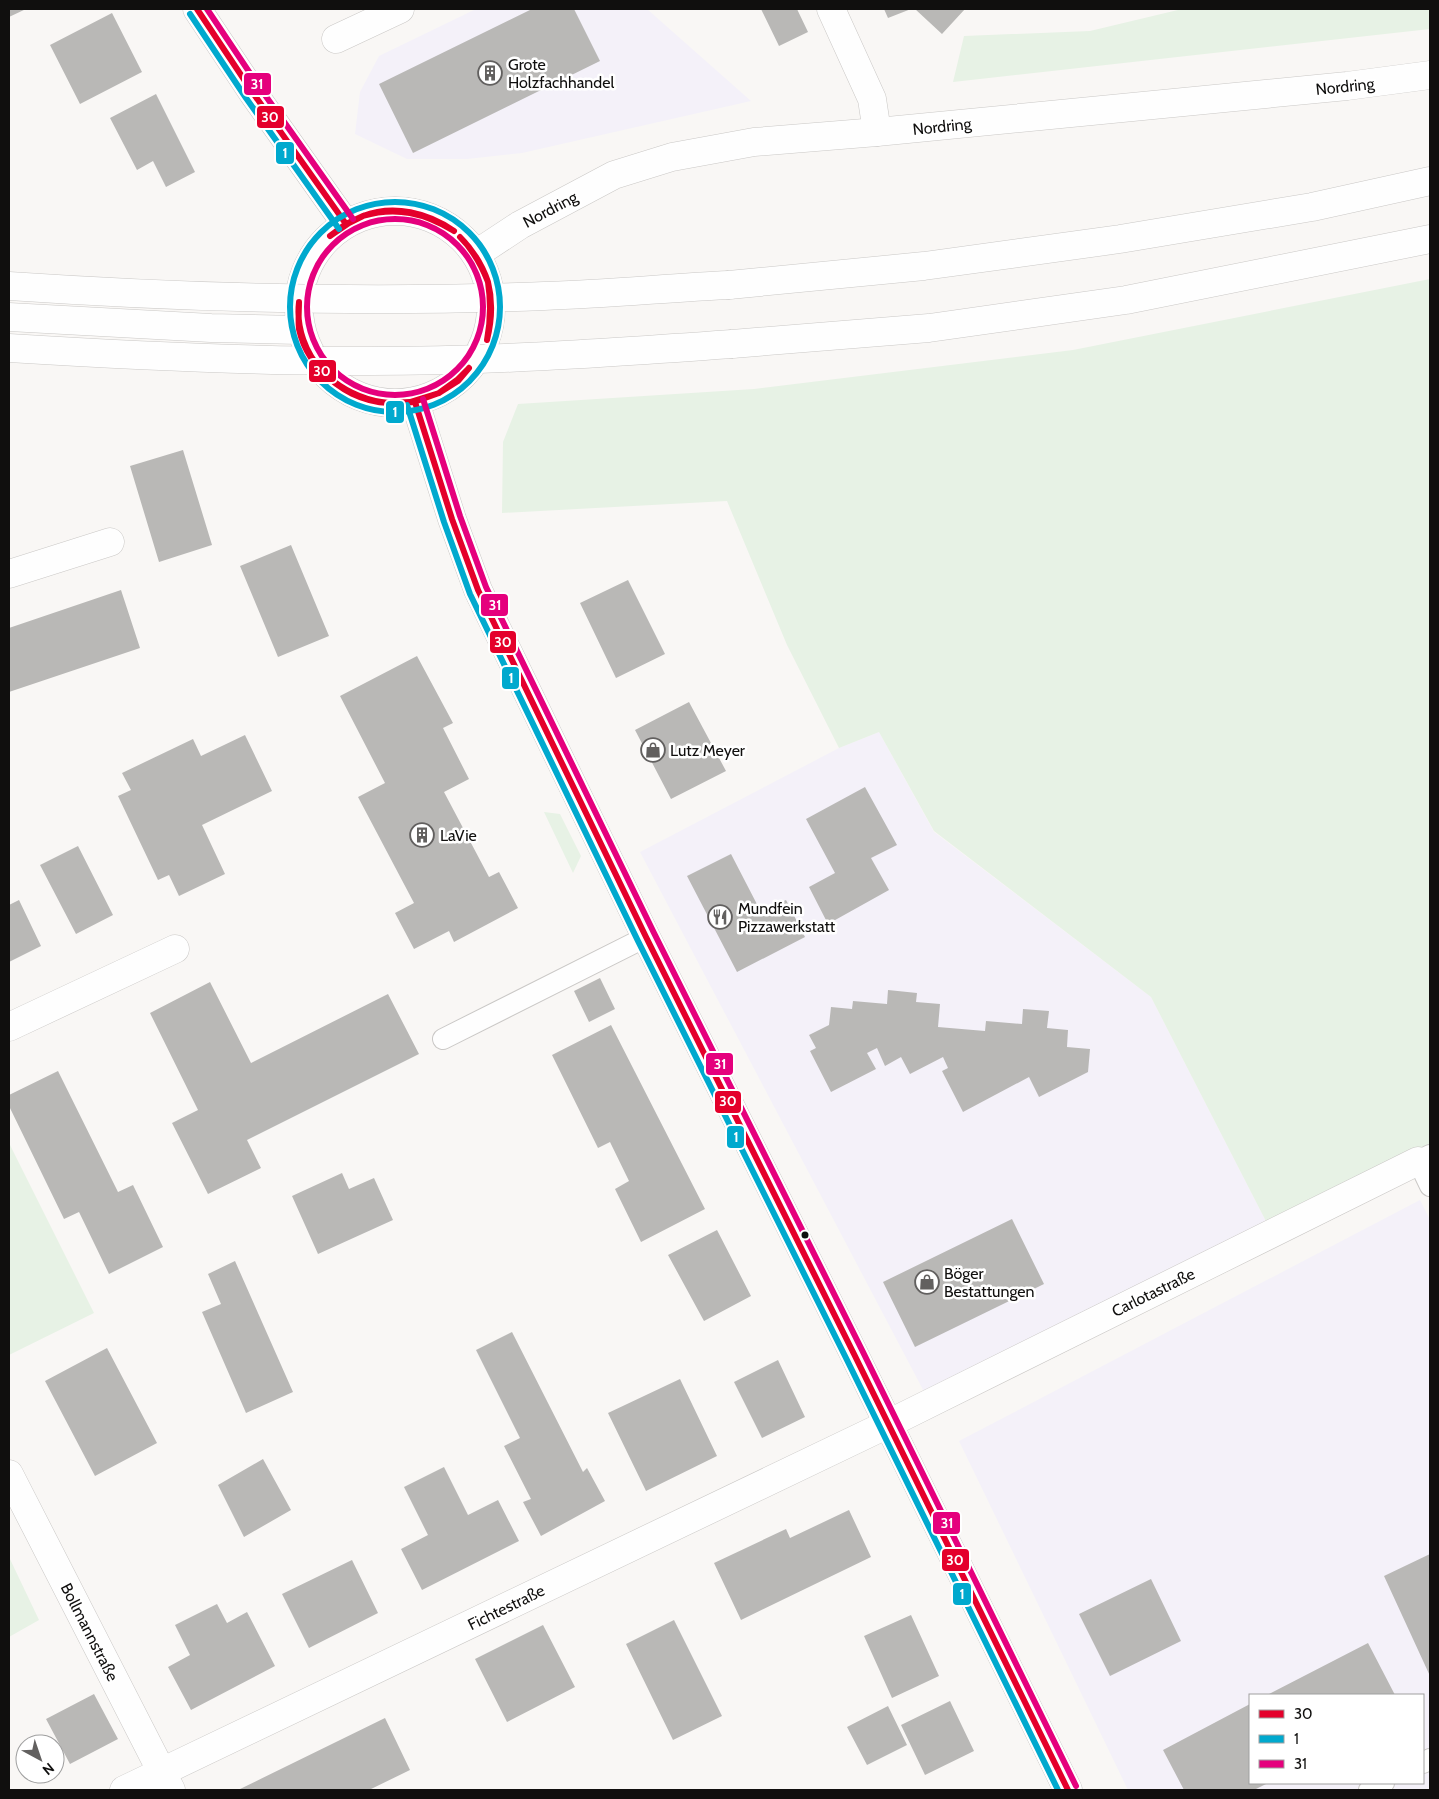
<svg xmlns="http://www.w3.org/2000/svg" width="1439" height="1799" viewBox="0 0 1439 1799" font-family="Cabin,sans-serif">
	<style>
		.commercial { fill: #f4f1f9; fill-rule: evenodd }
		.green { fill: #e7f2e5 }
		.building { fill: #b9b8b6 }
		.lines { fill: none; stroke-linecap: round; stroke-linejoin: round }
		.lane-casing { stroke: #cac8c6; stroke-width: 22 }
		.street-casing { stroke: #cac8c6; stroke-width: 29 }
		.secondary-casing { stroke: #cac8c6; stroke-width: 29 }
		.primary-casing { stroke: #cac8c6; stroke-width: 29 }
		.highway-casing { stroke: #cac8c6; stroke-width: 29 }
		.lane { stroke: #fefefe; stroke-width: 20 }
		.street { stroke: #fefefe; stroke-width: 28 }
		.secondary { stroke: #fefefe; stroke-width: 28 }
		.primary { stroke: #fefefe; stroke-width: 28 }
		.highway { stroke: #fefefe; stroke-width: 28 }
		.highway-bridge-casing { stroke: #cac8c6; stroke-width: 29; stroke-linecap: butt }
		.highway-bridge { stroke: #fefefe; stroke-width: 28 }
		.bus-1-casing { stroke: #fff; stroke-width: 10 }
		.bus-2-casing { stroke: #fff; stroke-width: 10 }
		.bus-3-casing { stroke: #fff; stroke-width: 10 }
		.bus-1 { stroke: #e4002b; stroke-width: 6 }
		.bus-2 { stroke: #00a9ce; stroke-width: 6 }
		.bus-3 { stroke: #e5007d; stroke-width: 6 }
		.bus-dot { fill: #100f0e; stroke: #fff; stroke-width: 2 }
		.labels { text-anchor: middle; stroke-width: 5; stroke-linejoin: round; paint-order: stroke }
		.poi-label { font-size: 16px; fill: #100f0e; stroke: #fff; text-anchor: start }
		.street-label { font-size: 16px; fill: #100f0e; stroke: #fff }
		.line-badge { stroke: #fff; stroke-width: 2 }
		.badge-label { font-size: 14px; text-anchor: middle; font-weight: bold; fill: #fff }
	</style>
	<rect width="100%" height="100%" fill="#f9f7f5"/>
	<path class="commercial" d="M476,9H647L751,101L522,153L467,159H407L355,134L360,92L379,56Z
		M879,732L934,832L1151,997L1272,1233L930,1403L640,852L839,748Z
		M1420,1200L1430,1220V1790H1128L959,1441ZM1250,1695H1423V1783H1250Z"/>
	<path class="green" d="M1182,9H1430V29L953,82L964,36L1090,31Z
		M1430,279V1186L1418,1161L1272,1233L1151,997L934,831L879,732L839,748L787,645L727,501L502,513L503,442L518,404L754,389L1073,350Z
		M544,812L560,814L581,856L573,873Z
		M9,1143L94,1313L9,1355Z
		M9,1557L39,1620L9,1637Z"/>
	<path class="building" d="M9,9H26L9,17Z
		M532,9H574L600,61L413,153L379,84Z
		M761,9H797L808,32L779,46Z
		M884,9H911L888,18Z
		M915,9H965L942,34Z
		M112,13L142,72L80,104L50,45Z
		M156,94L195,172L166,187L153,161L137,170L110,118Z
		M183,450L212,545L159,562L130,466Z
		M291,545L329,636L278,657L240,566Z
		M628,580L665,654L616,678L580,603Z
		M121,590L140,648L9,692V628Z
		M417,656L453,723L443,728L469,779L444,792L489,877L499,872L518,908L454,942L449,931L414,949L395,913L414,903L358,797L385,783L340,696Z
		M689,702L726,771L671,799L635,730Z
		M245,735L272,791L202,825L225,874L179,896L169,875L158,880L118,796L131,790L122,773L193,739L201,756Z
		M865,787L897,845L871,858L889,890L828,924L809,887L835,873L806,819Z
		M78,846L113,915L76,934L40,865Z
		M731,854L761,912L786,900L805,937L737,972L687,876Z
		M19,900L41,946L9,962V905Z
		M600,978L615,1009L589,1022L574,991Z
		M210,982L251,1063L388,994L419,1054L247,1140L261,1168L208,1194L172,1123L198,1110L150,1013Z
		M888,990L917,993L916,1002L940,1004L938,1027L985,1031L986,1021L1022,1024L1023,1009L1049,1011L1047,1028L1068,1030L1067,1047L1090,1049L1088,1072L1039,1097L1029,1077L963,1112L942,1071L948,1068L943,1057L910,1074L901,1057L885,1066L877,1048L867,1053L876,1069L831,1092L810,1051L816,1048L809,1035L829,1025L831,1007L852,1009L853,1001L887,1004Z
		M611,1025L705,1209L641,1242L615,1189L629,1181L610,1142L598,1148L552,1055Z
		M58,1071L118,1192L133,1185L163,1247L109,1274L79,1212L64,1219L9,1106V1095Z
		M342,1173L349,1189L374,1178L393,1220L318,1254L292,1196Z
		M1012,1219L1044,1284L915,1347L883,1282Z
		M717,1230L751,1296L704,1321L668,1255Z
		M235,1261L293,1392L246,1413L202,1312L221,1304L208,1274Z
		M512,1332L583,1472L587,1468L605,1501L541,1536L523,1502L531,1499L504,1446L520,1438L476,1350Z
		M107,1348L157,1443L95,1476L45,1381Z
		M778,1360L805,1417L762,1438L734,1382Z
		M680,1379L717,1456L646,1491L608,1413Z
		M263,1459L291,1510L244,1537L218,1485Z
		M444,1467L468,1515L498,1500L519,1541L422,1590L401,1549L428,1535L404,1487Z
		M849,1510L871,1557L741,1620L714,1563L786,1529L790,1538Z
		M1430,1554V1676L1384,1576Z
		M352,1560L378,1613L309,1648L282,1594Z
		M1151,1579L1181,1641L1110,1676L1079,1614Z
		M217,1604L227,1623L247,1612L275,1666L191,1710L168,1667L190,1655L175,1625Z
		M911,1615L939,1676L892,1698L864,1636Z
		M674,1620L722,1716L673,1740L626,1644Z
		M543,1625L575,1687L507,1722L475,1659Z
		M1368,1643L1395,1695H1267Z
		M94,1694L118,1739L70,1764L46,1719Z
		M950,1701L974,1751L925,1775L901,1725Z
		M1250,1704V1783H1268L1254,1790H1184L1163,1750Z
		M888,1706L907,1745L867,1765L847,1727Z
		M385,1718L410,1770L369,1790H238Z"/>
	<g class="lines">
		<g class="lane-casing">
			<path id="lane" d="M443,1039L646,937
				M1430,1155L1418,1161L1430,1186
				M1423,1763L1430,1759
				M1369,1790L1384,1783"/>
		</g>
		<g class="street-casing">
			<path id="street" d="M831,9L872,99L877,132
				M336,39L400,9
				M9,574L110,542
				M9,1027L175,949
				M9,1474L171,1790
				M124,1790L888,1424L1418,1161"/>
		</g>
		<g class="secondary-casing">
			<path id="secondary" d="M197,9L253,93L346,224"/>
		</g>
		<g class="primary-casing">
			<path id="primary" d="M299 307a96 96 0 1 1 192 0a96 96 0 1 1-192 0Z
				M476,254L520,225L614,175L672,157L754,142L877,132L1347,86L1430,75
				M9,317L211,328L299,330
				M415,402L452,519L478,590L646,937L854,1354L1068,1790"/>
		</g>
		<g class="highway-casing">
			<path id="highway" d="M729,285L924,266L1120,239L1312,207L1430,181
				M732,344L929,328L1126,300L1430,239"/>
		</g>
		<use href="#lane" class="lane"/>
		<use href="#street" class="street"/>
		<use href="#secondary" class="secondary"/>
		<use href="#primary" class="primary"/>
		<use href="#highway" class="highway"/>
		<g class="highway-bridge-casing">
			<path id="highway-bridge" d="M9,286C187,298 366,303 544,296C606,294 668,288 729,285
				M9,348C123,355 237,361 352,361C479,362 606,353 732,344"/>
		</g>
		<use href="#highway-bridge" class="highway-bridge"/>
		<g class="bus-1-casing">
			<path id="bus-1" d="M197,9L253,93L346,224
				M363,216C394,204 428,213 454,231
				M363,216C396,206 425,213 454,231
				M330,236L346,224L363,216
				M330,236L349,223L363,216
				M460,237C473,250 482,264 488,282
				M460,237C473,250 481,264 488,282
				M299,302C299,311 298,321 299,329C308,371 349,399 389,403
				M299,302C293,354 337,401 389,403
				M487,340C491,319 491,302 488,282
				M487,340C492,320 493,302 488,282
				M439,393L457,380L469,368
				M439,393L458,381L469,368
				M415,402L452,519L478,590L646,937L854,1354L1068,1790
				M389,403L410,402L439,393
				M389,403L414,402L439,393"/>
		</g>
		<g class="bus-2-casing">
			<path id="bus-2" d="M190,14L246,98L339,229
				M290 307a105 105 0 1 1 210 0a105 105 0 1 1-210 0Z
				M407,405L444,522L470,594L638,941L846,1358L1058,1790"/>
		</g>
		<g class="bus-3-casing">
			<path id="bus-3" d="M207,9L260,88L353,219
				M307 307a88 88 0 1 1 176 0a88 88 0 1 1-176 0Z
				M423,399L460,516L486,587L654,933L862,1350L1076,1786"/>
		</g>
		<use href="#bus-1" class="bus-1"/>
		<use href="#bus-2" class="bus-2"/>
		<use href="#bus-3" class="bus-3"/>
	</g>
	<defs>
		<g id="building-ring" transform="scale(1.25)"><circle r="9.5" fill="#fff" stroke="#62605f" stroke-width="1.5"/><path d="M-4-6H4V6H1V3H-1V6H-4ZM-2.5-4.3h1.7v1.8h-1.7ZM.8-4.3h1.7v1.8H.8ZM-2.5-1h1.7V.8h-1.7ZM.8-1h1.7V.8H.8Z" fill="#62605f"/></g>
		<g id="shop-ring" transform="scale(1.25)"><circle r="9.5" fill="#fff" stroke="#62605f" stroke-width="1.5"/><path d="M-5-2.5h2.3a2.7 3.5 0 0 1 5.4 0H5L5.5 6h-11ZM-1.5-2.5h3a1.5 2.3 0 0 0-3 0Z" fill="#62605f"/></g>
		<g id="restaurant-ring" transform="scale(1.25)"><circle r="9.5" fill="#fff" stroke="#62605f" stroke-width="1.5"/><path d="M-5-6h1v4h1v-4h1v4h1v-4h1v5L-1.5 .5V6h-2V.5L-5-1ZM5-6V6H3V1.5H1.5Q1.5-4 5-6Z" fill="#62605f"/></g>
	</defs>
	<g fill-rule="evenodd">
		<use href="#building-ring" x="490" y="73"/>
		<use href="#shop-ring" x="653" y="750"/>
		<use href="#building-ring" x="422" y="835"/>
		<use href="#restaurant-ring" x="720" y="917"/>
		<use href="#shop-ring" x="927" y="1282"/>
	</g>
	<circle class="bus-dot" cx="805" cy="1235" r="4.5"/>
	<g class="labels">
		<g class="poi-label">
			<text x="508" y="70">Grote<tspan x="508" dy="18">Holzfachhandel</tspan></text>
			<text x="670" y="756">Lutz Meyer</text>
			<text x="440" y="841">LaVie</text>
			<text x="738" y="914">Mundfein<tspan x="738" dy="18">Pizzawerkstatt</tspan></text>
			<text x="944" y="1279">Böger<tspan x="944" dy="18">Bestattungen</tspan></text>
		</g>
		<g class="street-label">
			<text transform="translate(1345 86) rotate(-6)" y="6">Nordring</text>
			<text transform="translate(942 126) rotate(-6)" y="6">Nordring</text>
			<text transform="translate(550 209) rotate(-28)" y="6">Nordring</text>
			<text transform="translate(1153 1292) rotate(-26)" y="6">Carlotastraße</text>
			<text transform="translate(506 1607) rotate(-26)" y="6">Fichtestraße</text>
			<text transform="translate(90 1632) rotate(63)" y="6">Bollmannstraße</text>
		</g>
	</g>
	<g class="line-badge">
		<rect x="243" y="72" width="29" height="24" rx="5" fill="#e5007d"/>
		<rect x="256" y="105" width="29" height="24" rx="5" fill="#e4002b"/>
		<rect x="275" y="141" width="20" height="24" rx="5" fill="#00a9ce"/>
		<rect x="308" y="359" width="29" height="24" rx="5" fill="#e4002b"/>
		<rect x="385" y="400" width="20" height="24" rx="5" fill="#00a9ce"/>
		<rect x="480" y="593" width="29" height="24" rx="5" fill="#e5007d"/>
		<rect x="489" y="630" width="28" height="24" rx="5" fill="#e4002b"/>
		<rect x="501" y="666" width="19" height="24" rx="5" fill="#00a9ce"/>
		<rect x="705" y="1052" width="29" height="24" rx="5" fill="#e5007d"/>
		<rect x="714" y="1090" width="28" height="24" rx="5" fill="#e4002b"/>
		<rect x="726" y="1125" width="19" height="24" rx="5" fill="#00a9ce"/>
		<rect x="932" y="1511" width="29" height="24" rx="5" fill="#e5007d"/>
		<rect x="941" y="1548" width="29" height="24" rx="5" fill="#e4002b"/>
		<rect x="952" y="1582" width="20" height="24" rx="5" fill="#00a9ce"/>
	</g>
	<g class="badge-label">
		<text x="257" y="89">31</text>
		<text x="270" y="122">30</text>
		<text x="285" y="158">1</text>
		<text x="322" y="376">30</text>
		<text x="395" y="417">1</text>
		<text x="495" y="610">31</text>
		<text x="503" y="647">30</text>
		<text x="511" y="683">1</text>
		<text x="720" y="1069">31</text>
		<text x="728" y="1106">30</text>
		<text x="736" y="1142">1</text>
		<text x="947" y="1528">31</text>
		<text x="955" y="1565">30</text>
		<text x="962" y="1599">1</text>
	</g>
	<rect width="1439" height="1799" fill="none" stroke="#100f0e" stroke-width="20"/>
	<rect x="1249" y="1694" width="175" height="90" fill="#ffffff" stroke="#9f9f9f"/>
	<rect x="1259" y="1710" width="25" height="8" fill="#e4002b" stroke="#9f9f9f"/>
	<text x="1294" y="1719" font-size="15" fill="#100f0e">30</text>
	<rect x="1259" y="1735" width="25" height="8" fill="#00a9ce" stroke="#9f9f9f"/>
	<text x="1294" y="1744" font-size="15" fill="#100f0e">1</text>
	<rect x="1259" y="1760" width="25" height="8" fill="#e5007d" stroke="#9f9f9f"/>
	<text x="1294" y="1769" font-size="15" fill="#100f0e">31</text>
	<g transform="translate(40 1759) rotate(140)"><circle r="24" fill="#ffffff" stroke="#9f9f9f"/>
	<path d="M0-4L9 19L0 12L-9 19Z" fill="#62605f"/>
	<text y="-8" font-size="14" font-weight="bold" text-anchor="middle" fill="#100f0e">N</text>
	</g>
</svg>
